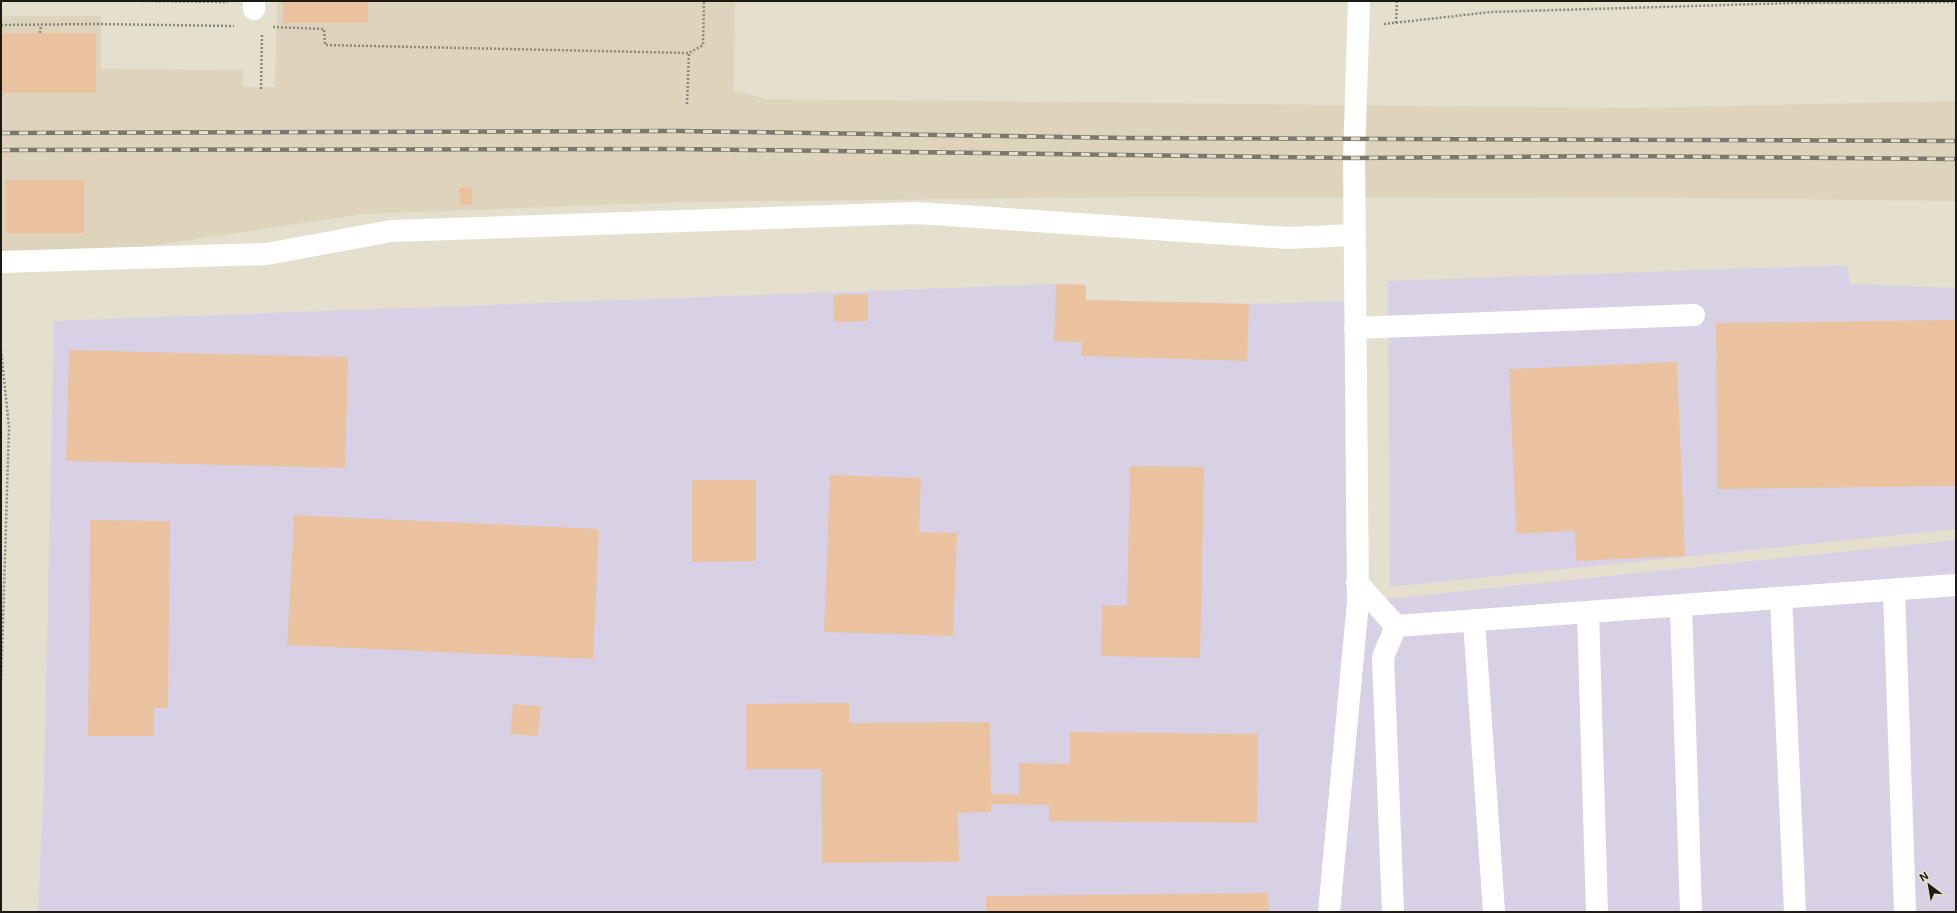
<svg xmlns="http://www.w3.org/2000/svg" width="1957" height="913" viewBox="0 0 1957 913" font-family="'DM Sans',sans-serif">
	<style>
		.built { fill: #ded4bc }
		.industrial { fill: #d8d1e6 }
		.building { fill: #ebc2a0 }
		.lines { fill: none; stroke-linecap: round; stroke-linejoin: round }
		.path { stroke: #8c877b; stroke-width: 2.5; stroke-dasharray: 2 2; stroke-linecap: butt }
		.minor { stroke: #fff; stroke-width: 22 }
		.rail-casing { stroke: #7c776c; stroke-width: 4.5 }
		.rail { stroke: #e5dfce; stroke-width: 3; stroke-dasharray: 9; stroke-linecap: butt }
	</style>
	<rect width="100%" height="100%" fill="#e5dfce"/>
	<path class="built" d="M277,1H735L734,91L767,99L1634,108L1956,101V201L1673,198L1139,197L684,202L363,214L89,255L1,256V16H101V69L243,70L242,87H275Z"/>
	<path class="industrial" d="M1847,265L1850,284L1956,288V529L1390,587L1388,281Z
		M1056,284L1086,285V300L1249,304L1354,301L1358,602L1956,540V912H38L44,780L54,321Z"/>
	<path class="building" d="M283,1H368V23H283Z
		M1,33H96V93H1Z
		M6,180H84V233H6Z
		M472,187V205H460L459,188Z
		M1056,284L1086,285V300L1249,304L1247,361L1081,356L1082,342L1054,341Z
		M868,294V321L834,322L833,295Z
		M1956,320V486L1717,489L1716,323Z
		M69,350L348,357L345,468L66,461Z
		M1677,362L1685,556L1576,561L1575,531L1516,534L1509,369Z
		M1130,466L1204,467L1200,658L1101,656L1102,605L1127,606Z
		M830,475L921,478L919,532L957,533L953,636L824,632Z
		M692,480H756V561L692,562Z
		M294,515L599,529L593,659L287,645Z
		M90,520L170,521L168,708H154V736H88Z
		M849,703V723L990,722L991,794L1019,795V763L1070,764V732L1258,734L1257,823L1049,821V805L991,804V812L958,813L959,862L822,863L821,769H746V704Z
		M513,704L541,706L538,736L510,734Z
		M1268,893L1269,912H986V896Z"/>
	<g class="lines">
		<path class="path" d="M143,1L228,2
			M1396,23L1397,1
			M1384,24L1491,12L1793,3L1956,2
			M1,25L96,24L234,26
			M273,27L324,29L325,45L689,53
			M40,33L41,25
			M261,89L262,33
			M687,104L689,53L703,45L704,1
			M1,350L9,427L1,686"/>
		<path class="minor" d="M254,9V1
			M1,262L267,254L391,231L917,213L1288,238L1354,235
			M1355,328L1694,315
			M1357,583L1396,626L1956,585
			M1894,590L1905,912
			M1781,598L1795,912
			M1681,606L1691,912
			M1588,612L1597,912
			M1474,621L1494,912
			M1329,912L1358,602L1354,158L1359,1
			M1393,912L1383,657L1396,626"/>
		<g class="rail-casing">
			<path id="rail" d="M1,133L677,131L1125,138L1956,141
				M1,150L679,149L1354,158L1619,156L1956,159"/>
		</g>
		<use href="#rail" class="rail"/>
	</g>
	<rect width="1957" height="913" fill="none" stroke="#1d1a14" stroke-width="4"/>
	<g transform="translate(1929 885) rotate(329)" stroke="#e5dfce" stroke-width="3" paint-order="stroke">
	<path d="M0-3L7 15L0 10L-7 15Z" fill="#1d1a14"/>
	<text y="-6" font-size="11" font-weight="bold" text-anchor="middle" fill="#1d1a14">N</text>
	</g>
</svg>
